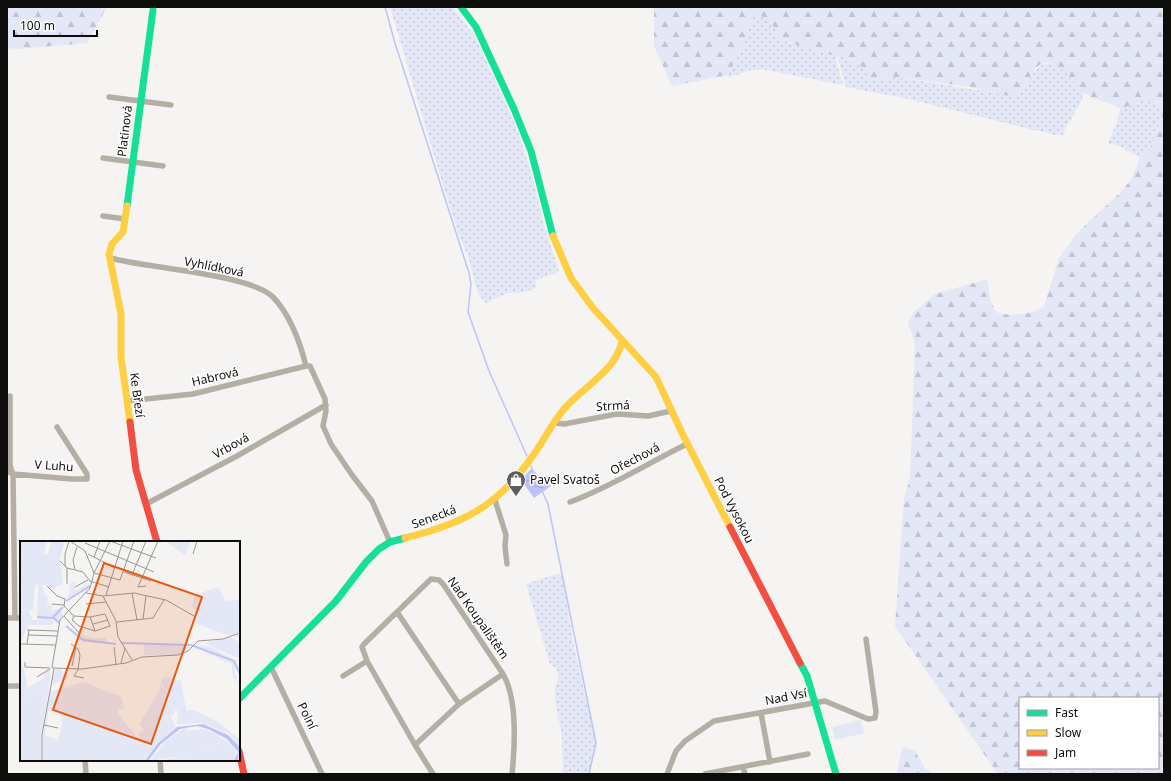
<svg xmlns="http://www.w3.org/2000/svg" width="1171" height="781" viewBox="0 0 1171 781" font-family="'Noto Sans',sans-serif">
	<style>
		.grass { fill: url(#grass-dots) }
		.forest { fill: url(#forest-firs); fill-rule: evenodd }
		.pitch { fill: #e4e7f5 }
		.water { fill: url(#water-ripples) }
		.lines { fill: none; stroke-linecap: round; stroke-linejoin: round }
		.stream { stroke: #bdc3f8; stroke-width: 1.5 }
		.street { stroke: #b4afa5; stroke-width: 5.5 }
		.fast { stroke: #16e098; stroke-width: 7 }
		.slow { stroke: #ffcf43; stroke-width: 7 }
		.jam { stroke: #f24e42; stroke-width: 7 }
		.labels { text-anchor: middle; stroke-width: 3; stroke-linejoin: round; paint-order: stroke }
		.street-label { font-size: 12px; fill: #0d0d0c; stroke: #fff }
		.poi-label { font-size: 12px; fill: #0d0d0c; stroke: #fff; text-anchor: start }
		.inset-river { fill: none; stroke: #bdc3f8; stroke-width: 2 }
		.inset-road { fill: none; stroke: #989896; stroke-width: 1 }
		.view { fill: #e8590c; fill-opacity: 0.15; stroke: #e8590c; stroke-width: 2 }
		.inset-edge { fill: none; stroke: #0d0d0c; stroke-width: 2 }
	</style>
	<defs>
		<pattern id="grass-dots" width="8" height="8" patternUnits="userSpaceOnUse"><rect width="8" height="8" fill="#e4e7f5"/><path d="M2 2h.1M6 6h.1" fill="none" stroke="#c2c5d1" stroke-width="1.8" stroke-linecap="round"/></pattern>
		<pattern id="forest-firs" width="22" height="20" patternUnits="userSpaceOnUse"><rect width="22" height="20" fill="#e4e7f5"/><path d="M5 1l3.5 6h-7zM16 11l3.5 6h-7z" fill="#c2c5d1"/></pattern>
		<pattern id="water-ripples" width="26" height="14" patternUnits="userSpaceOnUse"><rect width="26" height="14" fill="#bdc3f8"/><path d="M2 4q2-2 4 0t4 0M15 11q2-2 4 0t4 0" fill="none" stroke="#a1a6d3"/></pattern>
	</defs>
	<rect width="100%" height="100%" fill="#f5f4f2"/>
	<path class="grass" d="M390,7H452L475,36L516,126L532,175L545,230L559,270L556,273L536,280L535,287C527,294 520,292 510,293C503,294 494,300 486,303L479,295L476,287L469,259L458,232L440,175Z
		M757,14L770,20L789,44H796L835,56L843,85L762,69L751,70L727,78L741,49L753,18Z
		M843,56L862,67L870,79L880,81L895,77L977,90H1023C1045,46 1058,63 1084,92L1081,102L1064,131V135H1055L904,98L846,87L838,59Z
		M1142,101L1164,108V110L1149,152L1140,158L1120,146L1108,143L1118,119L1120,109Z
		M562,574L574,646L596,744L589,774H563L562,737L555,700V687L559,678L556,668L550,664L526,584L553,575Z"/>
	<path class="forest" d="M7,7H107L87,43L7,50Z
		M654,7H1164V108L1142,101L1120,109C1110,101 1096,101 1086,94C1076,87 1055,51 1038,66C1027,76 1027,90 1014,97L964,86L895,77L880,81L870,79L862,67L843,56L836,58L835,56L781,40L770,20L757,14L753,18L741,49L728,75L672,86L654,46Z
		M1164,110V774H998L895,626L904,497L910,479L915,344L908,322L914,312L935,294L987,279L991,302L996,312C1009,317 1034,315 1044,306L1059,258L1079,231L1123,190L1133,176L1140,157L1149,152ZM1020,698H1158V768H1020Z
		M902,747L915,751L925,768L933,774H897Z"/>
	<path class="pitch" d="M861,720L864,733L835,740L832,727Z"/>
	<path class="water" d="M531,469L551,486L534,498L521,480Z"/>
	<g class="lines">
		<path class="stream" d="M385,7L395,43L469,273L471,284L468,312L489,371L527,456
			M531,466L533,471
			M542,491L548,504L596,743L589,774"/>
		<path class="street" d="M109,97L171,105
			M103,158L163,166
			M103,216L125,219
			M110,258C146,268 250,274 273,297C291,316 300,342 306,366H310L325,399L326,411L323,426L331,444L352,475L372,501L390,542
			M10,396V466L13,474L15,618
			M127,401L193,394L306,366
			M556,423L564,424L617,414L648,416L671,411
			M7,471L13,474L72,479H87V474L57,427
			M495,500L506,535L505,546L507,564
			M570,502C611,487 648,463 687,444
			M146,504L237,456L326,405
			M397,612L459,704
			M7,618H21
			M271,667L322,774
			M343,676L367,661
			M7,686H21
			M761,713L770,762
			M415,745L367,661L362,647L364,644L431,579L439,580L443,584L503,674
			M85,760L86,774
			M160,760L161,774
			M743,767L745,774
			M433,774L415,745L459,704L503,674C518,700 515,745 512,774
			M667,774L676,751L685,741L714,721L825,701L868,719L875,718L876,712L866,639
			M705,774L808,754"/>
		<path class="fast" d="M461,7L476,27L514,109L531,151L553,236
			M127,206L153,10
			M800,663L807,676L836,774
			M239,699L336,601L366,562L379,549L390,542L405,538"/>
		<path class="slow" d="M127,206L123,232L112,244L109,254L121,314V357L130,422
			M553,236L571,278L593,308L656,377L683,435L730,527
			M405,538C462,524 497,507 532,457C543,442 552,423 564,409C583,387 616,371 622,341"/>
		<path class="jam" d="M130,422L136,470L157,542
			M730,527L800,663
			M239,751L244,774"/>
	</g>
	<defs>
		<g id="shop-pin" transform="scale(1)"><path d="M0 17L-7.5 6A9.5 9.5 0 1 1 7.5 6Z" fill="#5e5e5c" stroke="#fff"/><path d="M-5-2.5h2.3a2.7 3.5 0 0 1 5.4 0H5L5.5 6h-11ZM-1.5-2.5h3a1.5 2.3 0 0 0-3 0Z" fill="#fff"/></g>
	</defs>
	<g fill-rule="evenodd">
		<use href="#shop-pin" x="516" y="480"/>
	</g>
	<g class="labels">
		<g class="street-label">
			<text transform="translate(125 131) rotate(-83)" y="4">Platinová</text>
			<text transform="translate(214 267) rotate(11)" y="4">Vyhlídková</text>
			<text transform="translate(215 377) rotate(-13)" y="4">Habrová</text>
			<text transform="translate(137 395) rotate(82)" y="4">Ke Březí</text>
			<text transform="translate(613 406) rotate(-3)" y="4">Strmá</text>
			<text transform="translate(231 446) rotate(-29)" y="4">Vrbová</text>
			<text transform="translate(635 459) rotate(-28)" y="4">Ořechová</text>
			<text transform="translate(54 466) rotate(4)" y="4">V Luhu</text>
			<text transform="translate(734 510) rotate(63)" y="4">Pod Vysokou</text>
			<text transform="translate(434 517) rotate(-20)" y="4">Senecká</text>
			<text transform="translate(478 618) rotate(55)" y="4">Nad Koupalištěm</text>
			<text transform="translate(786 697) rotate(-11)" y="4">Nad Vsí</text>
			<text transform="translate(307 716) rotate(64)" y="4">Polní</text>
		</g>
		<g class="poi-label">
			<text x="530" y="484">Pavel Svatoš</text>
		</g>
	</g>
	<g transform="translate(20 541)">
		<rect width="220" height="220" fill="#f5f4f2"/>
		<path d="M51,41L55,42V50L70,42V44L48,57ZM18,44H22L25,54L28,55L27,63L32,64V69L40,68L43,74L39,80L33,76L17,75ZM19,76L32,77L33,84H18ZM57,92L72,97H86V101L63,99ZM124,103L162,104L171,106L158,114H124ZM181,104L190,106L220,121L177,106ZM175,107L215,122V134L217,135V140L220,142V145L212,134V123L177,108L172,109ZM140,144L147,150L133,163L126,179L129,184L123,188L119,184L139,150ZM29,145L28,151L0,159V152ZM165,187L169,190L181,188L192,191L207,200L215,208L217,215L213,220H201L192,205H186L168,214L130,220L147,199Z" fill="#e4e7f5"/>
		<path d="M0,0H27L24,13L28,14L31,0H40L44,3L40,17L43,43L37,45L32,50L28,44H15L13,69H9L12,79H18L17,84H8L0,103ZM145,0H171L165,14ZM198,46L206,60L220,59V91L210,95L174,82L178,71L172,65L175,54ZM211,96L220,102V118L184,102ZM0,112L8,147L23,138L25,132L30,129L29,145L0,152ZM36,127L40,128L49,137L31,144ZM148,136L161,140L166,169H174L198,181L218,197L220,194V205L209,193L183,182L157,183L158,170L155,169L153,175L150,174L156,186L138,201L125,220H23V196L30,151L64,141L102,156L104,168H99L98,173L118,197L120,192L128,185L126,179L134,162L147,150L141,143L142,137ZM29,167L41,171L42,184L38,199L25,194ZM28,151L21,197V220H0V159ZM190,205L199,209L201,220H140L168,214V208Z" fill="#e4e7f5" fill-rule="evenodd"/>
		<path d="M183,183L208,194L219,205L218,220H214L218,211L207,198L188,188L177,185L160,188L141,203L128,220H125L138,202L157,186Z" fill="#bdc3f8"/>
		<path class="inset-river" d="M46,60L70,45M17,76L34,77L39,82M33,76L43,66M46,85L63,99L96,103M102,102L171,104L214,120L220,133"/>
		<path class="inset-road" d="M50,0L65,10L74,32L100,39L114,0M90,0L136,17M65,2L134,31M68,13L95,27M173,13L177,0M74,16L80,0M40,20L47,27L63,31L70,40L89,46M45,25V13L49,0M47,27V43M55,29L53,19L57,6M104,31L131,40M112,34L126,0M27,45L37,55L45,58L44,65L54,75L70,76L75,90L59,85L52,79L54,75M126,45L118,46L138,0M55,46L68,39M66,52L83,55L114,52L132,56L146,59L174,75M112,52L117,79M86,54L103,0M83,55L96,80L98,96L112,119M32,63L44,64M66,63L86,61M44,75L59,92M70,76L85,73L90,85L75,90M123,78L126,55M97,81L133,77L144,59M73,83L88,79M7,89L38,90M8,94L37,95M1,103L35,104M7,103L9,89M51,103L58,108L60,114L58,129L54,135L64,137M94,106L96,123M5,121V126L30,127M101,122L105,107M52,125L56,106M32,126L40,79L70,47L74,32L90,0M33,127L62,128L106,122L122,116L158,114L168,110L178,100L203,98L220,92M17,136L30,128M24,184L38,187M22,220V194L34,128L32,126"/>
		<path class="view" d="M84,22L182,56L131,203L33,169Z"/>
		<rect width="220" height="220" class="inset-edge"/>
	</g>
	<rect width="1171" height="781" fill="none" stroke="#0d0d0c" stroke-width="16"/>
	<rect x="1019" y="697" width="140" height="72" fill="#ffffff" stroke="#9e9e9e"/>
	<rect x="1027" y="710" width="20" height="6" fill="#16e098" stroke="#9e9e9e"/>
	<text x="1055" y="717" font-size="12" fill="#0d0d0c">Fast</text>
	<rect x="1027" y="730" width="20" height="6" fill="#ffcf43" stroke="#9e9e9e"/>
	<text x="1055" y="737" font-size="12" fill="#0d0d0c">Slow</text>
	<rect x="1027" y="750" width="20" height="6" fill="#f24e42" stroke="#9e9e9e"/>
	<text x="1055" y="757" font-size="12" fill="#0d0d0c">Jam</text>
	<path d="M14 30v6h83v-6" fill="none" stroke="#0d0d0c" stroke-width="2"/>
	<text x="20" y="30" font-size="12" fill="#0d0d0c" stroke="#ffffff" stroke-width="3" paint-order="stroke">100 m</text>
</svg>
